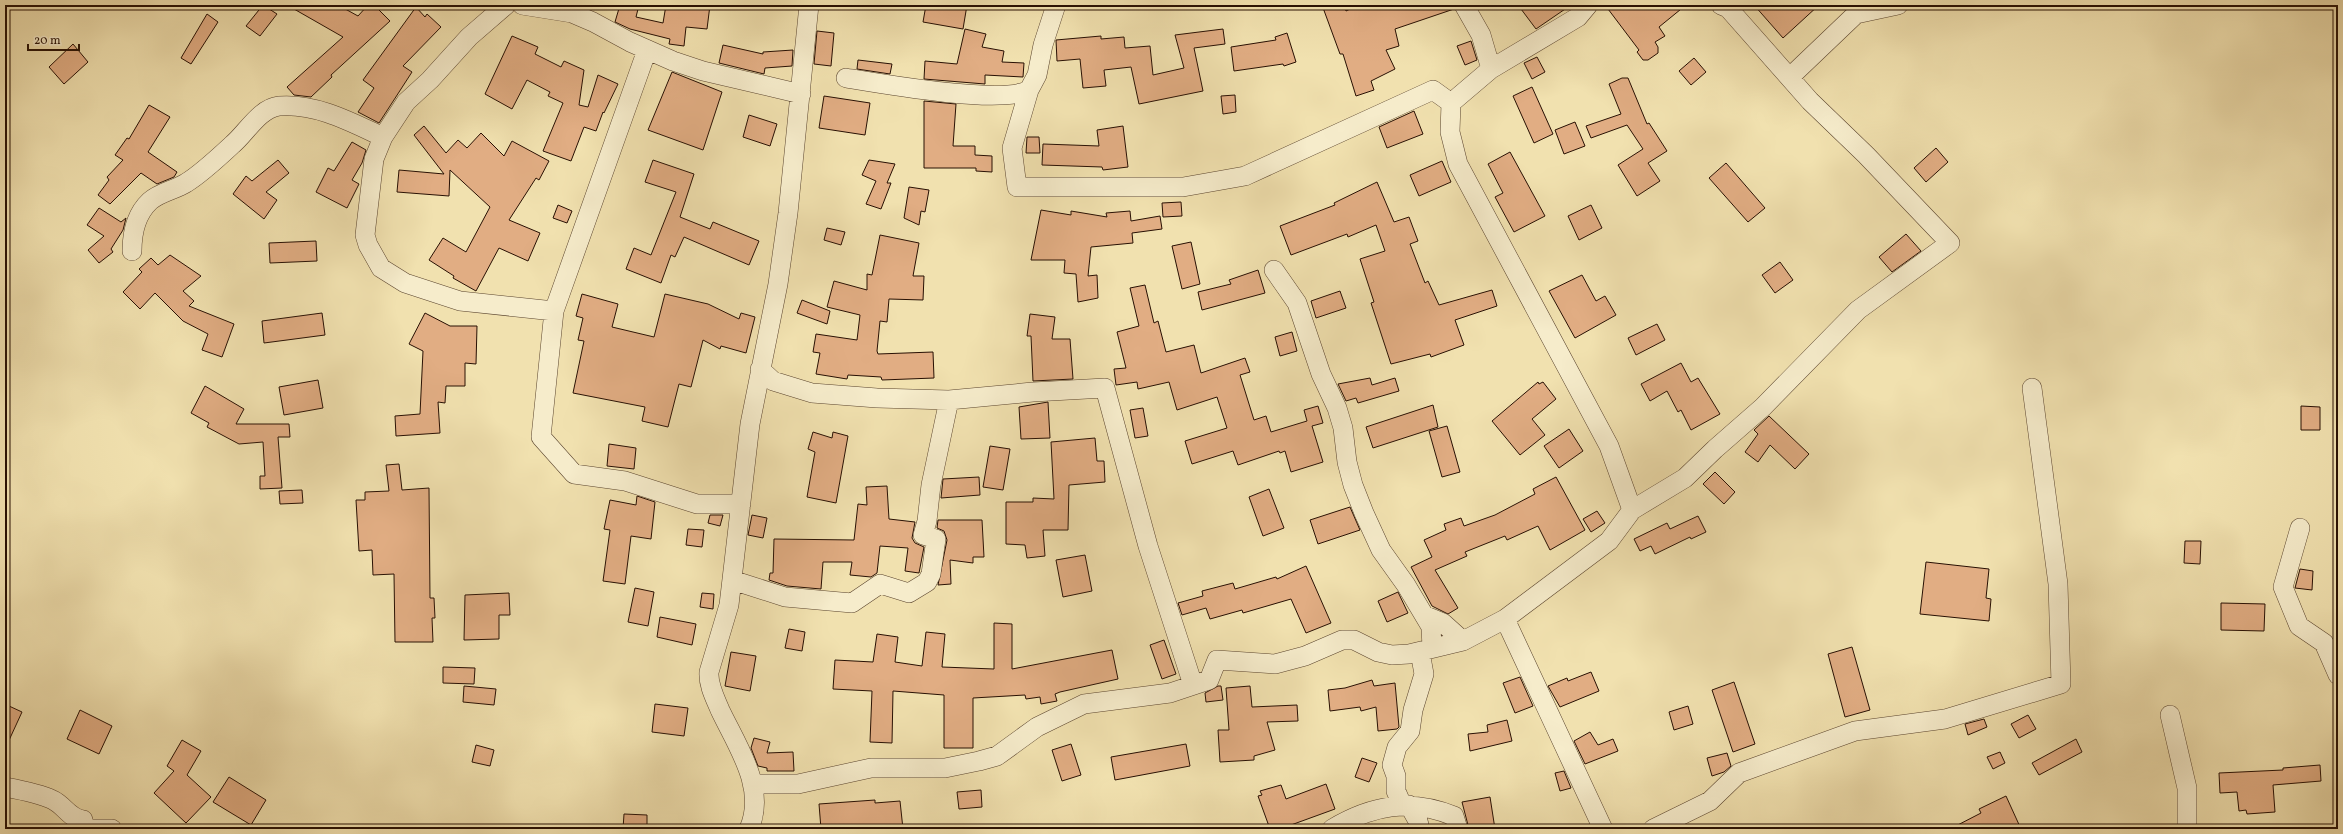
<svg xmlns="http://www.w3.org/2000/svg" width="2343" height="834" viewBox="0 0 2343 834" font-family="Vollkorn,serif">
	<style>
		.building { fill: #e1ad83; stroke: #281003 }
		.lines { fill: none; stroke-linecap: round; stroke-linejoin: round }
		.minor-casing { stroke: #5a442e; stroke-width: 20 }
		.minor { stroke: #f6eccb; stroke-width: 19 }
	</style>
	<rect width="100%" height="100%" fill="#f1e1af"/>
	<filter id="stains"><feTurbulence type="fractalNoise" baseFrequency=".005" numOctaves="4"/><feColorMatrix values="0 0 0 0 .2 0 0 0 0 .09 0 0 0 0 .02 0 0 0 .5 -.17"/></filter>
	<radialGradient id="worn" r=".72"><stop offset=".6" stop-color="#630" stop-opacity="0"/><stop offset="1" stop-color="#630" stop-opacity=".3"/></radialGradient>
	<path class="building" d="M263,5L277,14L260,36L246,26Z
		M287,5H338L358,16L368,5H374L390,21L331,75L332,77L311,97L294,95L287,87L343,37Z
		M620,5H639L636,17L663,23L666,5H710L707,29L686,27L684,46L669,44L670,39L630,29L615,22Z
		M926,5H967L963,29L923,22Z
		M1322,5H1344L1346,11L1358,5H1453L1454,9L1395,29L1399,46L1386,50L1395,69L1371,81L1374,90L1356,96L1343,54H1340Z
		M1518,5H1571L1536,29Z
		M1605,5H1686L1659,27L1665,36L1655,42L1658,47V53L1648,60H1643L1637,52L1639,50Z
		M1754,5H1819L1783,38Z
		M416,7L425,17L427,14L441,27L403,66L412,72L379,123L358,112L374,88L363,80Z
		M207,14L218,22L191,64L181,58Z
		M965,29L986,34L982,47L1004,51L1002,62L1024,63L1023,77L985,75V84L924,79L925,61L957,64Z
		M1223,29L1225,44L1194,48L1203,91L1139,104L1131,67L1104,70L1106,86L1083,88L1080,59L1057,61L1056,40L1101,36V39L1124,37L1125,48L1150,46L1153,75L1184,68L1175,35Z
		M817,31L834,33L831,66L814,64Z
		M1287,33L1296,62L1284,66L1283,64L1234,71L1231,47L1276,40L1275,37Z
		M512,36L538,47L535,54L561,67L564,61L584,70L579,105L588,107L598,75L618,84L604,113L603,112L596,131L584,127L571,161L543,151L563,103L548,96L550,92L527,80L512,109L485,94Z
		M1471,41L1477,60L1465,65L1457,46Z
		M73,44L88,62L64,84L49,67Z
		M723,45L763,54V52L793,50L792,66L765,68L764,74L719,63Z
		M1537,57L1545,72L1532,79L1524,63Z
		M1694,58L1706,72L1691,85L1679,71Z
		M858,60L892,64L890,74L857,69Z
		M672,72L722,92L703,150L648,130Z
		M1622,78H1628L1647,124L1649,123L1667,151L1648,163L1660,181L1637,196L1618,165L1643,149L1627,125L1591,138L1586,126L1621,114L1609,84Z
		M1532,87L1553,134L1534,143L1513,96Z
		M1235,95L1236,112L1223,114L1221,96Z
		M824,96L870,103L865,135L819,128Z
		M924,101L956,104L953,146H975V155L992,156V172L976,171V168H924Z
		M149,105L170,117L148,152L177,172L174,177L157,184L141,173L110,204L98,195L109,180L107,177L123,160L115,155L127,138L129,139Z
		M1414,111L1423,134L1387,148L1379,127Z
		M749,115L777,124L770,146L743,137Z
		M1575,122L1585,146L1564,154L1555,130Z
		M424,126L446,153L458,140L467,148L481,133L504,156L512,141L549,161L539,180L536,178L509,220L540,233L528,261L499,248L476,291L453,278L454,276L429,260L443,238L466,252L490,207L450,170L449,196L397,192L399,170L444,174L414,135Z
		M1123,126L1128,167L1103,170L1102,167L1042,165L1043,144L1099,146L1097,130Z
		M1027,137H1039L1040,153H1026Z
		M352,142L366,150L362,163L352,180L359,184L347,208L316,192L328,168L334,171Z
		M1936,148L1948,162L1926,182L1914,168Z
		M1510,152L1545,216L1514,232L1495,197L1503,193L1488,164Z
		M278,160L289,173L266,192L277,200L264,219L233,194L246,176L252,181Z
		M653,160L694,174L680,217L710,229L713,222L759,241L749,265L684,237L675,257L671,255L661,283L626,269L634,248L651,255L676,192L645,182Z
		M869,160L895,164L887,183H891L881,209L866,204L876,181L862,175Z
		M1442,161L1451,182L1419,196L1410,175Z
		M1726,163L1765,208L1748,222L1709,178Z
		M1377,182L1394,222L1409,217L1418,241L1410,244L1425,283L1428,281L1439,305L1492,290L1497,306L1455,320L1464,345L1431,357L1430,354L1391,364L1371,303L1374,302L1360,259L1385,251L1376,225L1348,237L1347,234L1291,255L1280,226L1335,205L1334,203Z
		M909,187L929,190L925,212L921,211L919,225L904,218Z
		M1181,202L1182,216L1163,217L1162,203Z
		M558,205L572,211L567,223L553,218Z
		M1591,205L1602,228L1579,240L1568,216Z
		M99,208L121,222L126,218L123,230L111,249L113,252L99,263L88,250L104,236L87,225Z
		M1041,210L1071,215V211L1107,217L1106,213L1130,211L1131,221L1160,216L1162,229L1132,233L1133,243L1091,247L1088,276L1097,275L1098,298L1078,302L1076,274L1064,273L1065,260H1031Z
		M827,228L845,232L841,245L824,240Z
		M1906,234L1921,251L1892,272L1879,257Z
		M880,235L919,243L913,276H924L923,300L889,299L887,322L880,321L877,351L878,354L933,352L934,378L882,380L881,377L848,375L847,379L816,374L820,353L813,352L816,334L857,340L860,315L827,307L834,281L867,290V274L872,275Z
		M316,241L317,261L270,263L269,243Z
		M1191,242L1200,284L1182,289L1172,246Z
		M170,255L201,276L183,291L194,301L189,306L234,324L222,357L202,350L208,334L183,321L155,293L140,309L123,292L142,272L139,269L151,258L158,265Z
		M1780,262L1793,280L1775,293L1762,275Z
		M1258,270L1265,293L1202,310L1198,292L1231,284L1229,280Z
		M1582,275L1596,301L1605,296L1616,315L1575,338L1549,291Z
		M1145,285L1154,323L1158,321L1166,352L1194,345L1201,373L1245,358L1250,372L1240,375L1254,420L1266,416L1271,432L1307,421L1304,410L1318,406L1323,423L1312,426L1323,462L1291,472L1285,451L1280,453L1279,451L1238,465L1233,451L1192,464L1185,441L1227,428L1217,397L1177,410L1169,382L1138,389L1137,382L1116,385L1114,369L1126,368L1117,332L1139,326L1130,288Z
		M1340,291L1346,308L1316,318L1311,301Z
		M582,294L618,304L612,327L654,337L665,294L708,304L739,319L741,313L755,317L746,353L721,346L720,349L703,340L691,387L679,384L668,427L642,421L645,407L573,393L584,341L578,340L583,318L576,316Z
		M802,300L830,311L827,324L797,313Z
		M322,313L325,335L264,343L262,321Z
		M425,313L450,326H477L476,364L465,363V386H446L445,403L438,402L440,433L396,436L395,416L420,414L423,351L409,344Z
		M1030,314L1055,317L1052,339H1070L1073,379L1033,381L1031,336H1027Z
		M1657,324L1665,340L1636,355L1628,338Z
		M1292,332L1297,351L1280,356L1275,337Z
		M1681,363L1691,382L1698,378L1720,414L1691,430L1681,410L1678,412L1667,391L1650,401L1641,384Z
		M1370,378L1372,385L1395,378L1399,391L1358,403L1356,398L1346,401L1338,384Z
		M318,380L323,408L284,415L279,387Z
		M1538,382L1539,384L1543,382L1556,399L1532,419L1545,435L1520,455L1492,421Z
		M205,386L244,409L236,424H289L290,437H278L282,488L260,489V476H265L263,442L239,444L207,427L209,423L191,413Z
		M1048,402L1050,438L1021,439L1019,407Z
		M1433,405L1438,427L1373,448L1366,427Z
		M2301,406L2320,407V430H2301Z
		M1143,408L1148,436L1135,438L1130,410Z
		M1769,416L1809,454L1795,469L1770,445L1758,462L1745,452L1758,434L1754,430Z
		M1447,426L1460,472L1442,477L1429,431Z
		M1569,429L1583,451L1559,468L1544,446Z
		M813,432L832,438L833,432L848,436L836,503L807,497L815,452L808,449Z
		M1095,438L1097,461H1104L1105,482L1069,485L1068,530H1043L1045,556L1027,558L1025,545L1006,544V502H1033V498L1054,499L1051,442Z
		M609,444L636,448L634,469L607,466Z
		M990,446L1010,449L1003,490L983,487Z
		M399,464L402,490L429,488L430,598H434L435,618H432L433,642H395L394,574L373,575L372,550L359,551L356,500H365V492L389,491L386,465Z
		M1715,472L1735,492L1724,504L1703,484Z
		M979,477L980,495L941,498L943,479Z
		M1556,477L1585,530L1550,550L1538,526L1507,540L1505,536L1465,552L1467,556L1435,570L1458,608L1448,614L1432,606L1411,567L1432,557L1424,540L1446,530L1444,524L1461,518L1464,526L1495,515L1535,494L1533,489Z
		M887,486L889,519L915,522L912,538L915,543L924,547L919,573L905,571L908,548L880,546L877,573L871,577L850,575L852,562H823L821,589L787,586L769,580L770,573H773L774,539L854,540L858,504L867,505L866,487Z
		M1269,489L1284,528L1263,536L1249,497Z
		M302,490L303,503L280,504L279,491Z
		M637,496L655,502L651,539L631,536L625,584L603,581L610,530L604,529L610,500L636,505Z
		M1350,507L1360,530L1318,544L1310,520Z
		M1597,511L1605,523L1591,532L1583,519Z
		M710,515H723L720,526L708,523Z
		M752,515L767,518L763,538L748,535Z
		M1698,516L1706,532L1691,539L1690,537L1655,554L1651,546L1640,551L1634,539L1667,523L1670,529Z
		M938,520H982L984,557H973V563L950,560L951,584L938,585L947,540L944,531L937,528Z
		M688,529L704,530L702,547L686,545Z
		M2185,541H2201L2200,564L2184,563Z
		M1085,555L1092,591L1063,597L1056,560Z
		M1926,562L1989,569L1986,598L1991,599L1989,621L1920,614Z
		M1306,566L1331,623L1306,633L1291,599L1243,613L1242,610L1210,619L1206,608L1182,615L1178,603L1203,596L1202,591L1233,583L1235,589L1276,577L1277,579Z
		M2300,569L2313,571L2312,590L2295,588Z
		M635,588L654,592L648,626L628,622Z
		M1398,592L1408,613L1387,622L1378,601Z
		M509,593L510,615H499V639L464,640L465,595Z
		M702,593L714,594L713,609L700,607Z
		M2221,603L2265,604L2264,631L2221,630Z
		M660,617L696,624L692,645L657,637Z
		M994,623L1012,624V669L1112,650L1118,679L1060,692L1055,694L1057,701L1041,704L1040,697L1026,699L1025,695L973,698V748H944V695L893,691L892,743L870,742L872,691L833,689L835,660L873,662L877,634L898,637L895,662L922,666L926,632L945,634L942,667L994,669Z
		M789,629L805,632L802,651L785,648Z
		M1164,640L1176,674L1162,679L1150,645Z
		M1852,647L1870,710L1845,717L1828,654Z
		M731,652L756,656L750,691L725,686Z
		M443,667L475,668L474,684L443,683Z
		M1591,672L1599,691L1560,707L1548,686L1567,678L1568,681Z
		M1520,677L1533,706L1515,713L1503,683Z
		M1372,680L1374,686L1395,683L1399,727L1397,729L1378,731L1376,707L1361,711L1360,707L1330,711L1328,690L1345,688Z
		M1734,682L1755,744L1733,752L1712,690Z
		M464,686L496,689L494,705L463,702Z
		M1218,686H1221L1223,700L1206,702L1205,693Z
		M1250,686L1252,707L1297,705L1298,721L1267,722L1275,750L1254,756V760L1220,762L1218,730H1229L1226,688Z
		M655,704L688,708L684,736L652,732Z
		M9,706L22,712L5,749V715Z
		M1688,706L1693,724L1674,730L1669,712Z
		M80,710L112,726L99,754L67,739Z
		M2028,715L2036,729L2019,738L2011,724Z
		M1984,719L1987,727L1968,735L1965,724Z
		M1507,720L1512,741L1470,751L1468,734L1488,732L1487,725Z
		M1590,732L1598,745L1613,739L1618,751L1585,764L1574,741Z
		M754,738L770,742L767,753L793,752L794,771H767V768L758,766L751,748Z
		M2076,739L2082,752L2039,775L2032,763Z
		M182,740L201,751L187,775L211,797L186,823L154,793L174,771L167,766Z
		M1071,744L1081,775L1062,781L1052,750Z
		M1186,744L1190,766L1115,780L1111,757Z
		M476,745L494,750L490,766L472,762Z
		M2000,752L2005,763L1993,769L1987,757Z
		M1727,753L1731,766L1724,772L1712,776L1707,758Z
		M1362,758L1377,763L1369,782L1355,777Z
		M2320,765L2321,781L2273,785L2275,812L2247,814L2246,810L2239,811L2237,792L2220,793L2219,773L2283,770V768Z
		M1564,771L1571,788L1560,791L1555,773Z
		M229,777L266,800L251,825L213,802Z
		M1326,784L1335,809L1280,829H1270L1258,796L1262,795L1260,791L1281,785L1286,799Z
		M981,790L982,807L959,809L957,792Z
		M2006,796L2021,829H1950L1981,813L1979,809Z
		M1490,797L1495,829H1469L1462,802Z
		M875,800V803L900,801L903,829H821L819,804Z
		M624,814L647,815V829H623Z"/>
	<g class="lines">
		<g class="minor-casing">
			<path id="minor" d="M506,5L469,37L430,80L406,102L383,137L374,159L365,235L368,245L381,268L405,283L460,301L554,311L541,437L574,474L625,481L697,504H741
				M522,5L572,13L593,22L630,42L673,61L703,71L801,94
				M1056,5L1043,45L1037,75L1029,90L1012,148L1017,187H1183L1245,176L1433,90L1451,103
				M1464,5L1481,35L1491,69L1451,103L1450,132L1458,164L1609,446L1632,510
				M1491,69L1578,17L1588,5
				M1790,77L1856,14L1898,5
				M846,78C882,84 1001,105 1029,90
				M132,251C132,233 136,214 150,201C160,192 175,190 186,183C201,174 219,157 233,144C246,133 260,108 279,106C316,103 351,122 383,137
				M1274,270L1297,303L1321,374L1337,408L1343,428L1347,462L1353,485L1364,513L1381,550L1406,585L1431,627L1432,648
				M554,311L647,50
				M760,369L773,381L812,393L877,398L949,400L1033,392L1105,388L1148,546L1193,685
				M2300,528L2283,587L2299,626L2324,643L2338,675
				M732,580L785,597L852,603L880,584L909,593L927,582L931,574L936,539L923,535L927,521L931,485L949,400
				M1426,616L1443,623L1463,641
				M1505,619L1603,829
				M2170,715L2187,788V829
				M753,784H798L871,768H945L979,761L997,756L1037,727L1084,704L1170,693L1209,680L1217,660L1275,664L1305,656L1342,640H1354L1378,652L1392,655L1409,654L1463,641L1505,619L1609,541L1632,510L1685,478L1715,449L1763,407L1858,310L1950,243L1866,155L1810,101L1728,8L1721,5
				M5,787C21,790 38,793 53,800C65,806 69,818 83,820L85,829
				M1402,805L1396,791V776L1392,765L1397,747L1410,731L1413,710L1424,674L1420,652
				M1409,805L1418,821L1420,829
				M91,829H112
				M749,829C767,788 737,746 720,710C715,698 708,685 709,672L729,605L750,424L778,284L788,213L809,5
				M1332,829C1372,805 1411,798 1454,816L1458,829
				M1653,829L1710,801L1739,773L1855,731L1945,719L2061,684L2058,584L2032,388"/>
		</g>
		<use href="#minor" class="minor"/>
	</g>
	<rect width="2343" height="834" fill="none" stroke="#f1e1af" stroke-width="20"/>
	<rect x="6" y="6" width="2331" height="822" fill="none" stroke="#281003" stroke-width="2"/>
	<rect x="10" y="10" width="2323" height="814" fill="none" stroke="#281003"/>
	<path d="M28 44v6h51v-6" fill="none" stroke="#281003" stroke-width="2"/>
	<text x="34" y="44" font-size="12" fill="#281003" stroke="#f6eccb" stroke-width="3" paint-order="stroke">20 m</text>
	<rect width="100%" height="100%" filter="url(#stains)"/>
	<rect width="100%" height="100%" fill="url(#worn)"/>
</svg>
